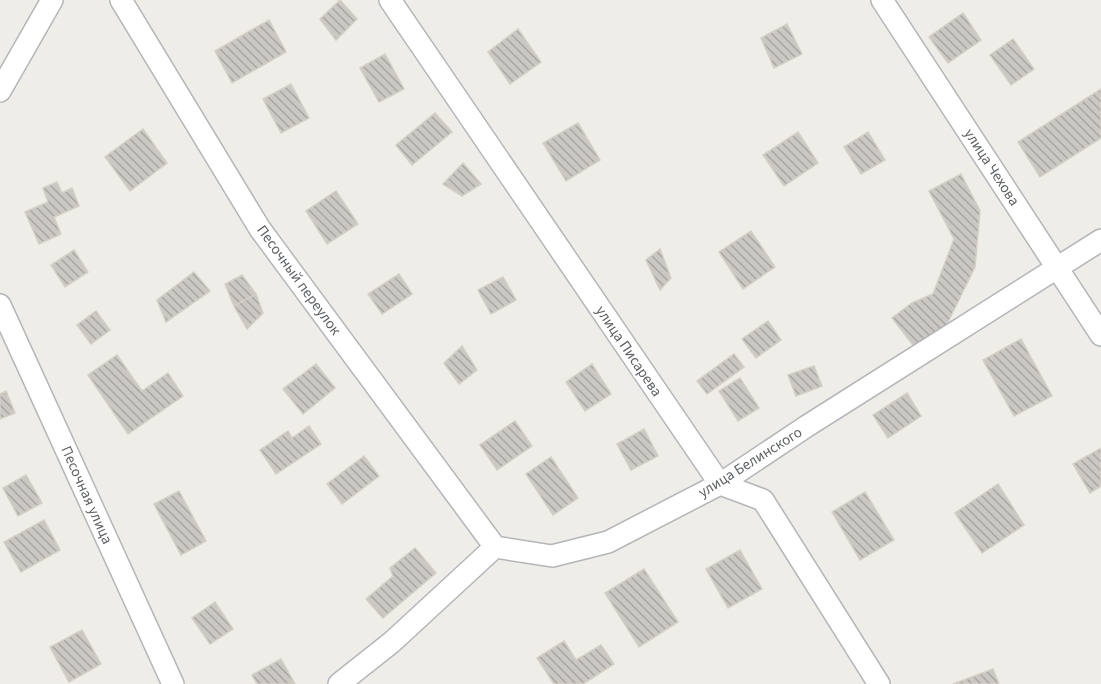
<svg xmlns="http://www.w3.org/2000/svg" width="1101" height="684" viewBox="0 0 1101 684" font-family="'Source Sans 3',sans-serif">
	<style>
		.building { fill: url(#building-back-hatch); stroke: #d4cfc5; stroke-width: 1.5 }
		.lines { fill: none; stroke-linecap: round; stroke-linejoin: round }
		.street-casing { stroke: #b4b6ba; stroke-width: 24 }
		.street { stroke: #fff; stroke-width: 21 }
		.labels { text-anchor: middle; stroke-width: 4.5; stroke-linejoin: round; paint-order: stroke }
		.street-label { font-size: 15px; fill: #5e6166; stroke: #fff }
	</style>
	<defs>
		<pattern id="building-back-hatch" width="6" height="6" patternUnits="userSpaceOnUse" patternTransform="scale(1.5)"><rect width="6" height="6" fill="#cbc8c4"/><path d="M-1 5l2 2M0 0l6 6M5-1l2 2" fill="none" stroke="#a8a6a3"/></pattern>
	</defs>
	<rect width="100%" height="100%" fill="#efede7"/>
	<path class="building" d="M340,0L357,19L336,40L320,19Z
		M963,13L981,40L948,63L929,37Z
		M269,20L286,52L232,83L215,51Z
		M787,24L802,54L774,68L761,38Z
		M518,29L541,62L510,84L488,52Z
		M1013,39L1034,69L1011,85L990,55Z
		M385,54L404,89L379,102L360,68Z
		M291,84L309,118L281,133L263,99Z
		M1101,89V138L1040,177L1018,142Z
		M435,113L452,132L412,165L396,145Z
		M578,123L600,160L566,181L543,143Z
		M143,129L167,163L130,191L105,157Z
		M798,132L818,163L784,186L763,155Z
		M868,132L885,160L861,174L844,147Z
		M463,163L481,184L462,196L443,184Z
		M961,174L980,211L975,267L946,326L916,349L892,318L912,303L933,294L954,239L929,191Z
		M57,182L62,193L72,188L79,206L54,217L61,234L39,244L25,212L48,202L43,188Z
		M336,191L358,224L327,244L306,211Z
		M751,231L775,267L743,289L719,252Z
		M660,249L671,278L660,290L646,260Z
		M74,250L88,272L65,287L51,265Z
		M194,272L210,291L166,322L157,300Z
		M399,274L412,294L382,314L368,294Z
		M242,275L256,294L234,306L225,284Z
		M503,277L516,300L491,314L478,290Z
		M256,294L263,313L247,329L234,306Z
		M96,311L110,330L91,344L77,325Z
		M768,321L781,340L756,358L742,339Z
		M1021,339L1052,396L1014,416L983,360Z
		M462,346L477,370L459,384L444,363Z
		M734,354L744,367L707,394L697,381Z
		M117,355L142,391L168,373L183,396L128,434L88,375Z
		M316,364L335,388L303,414L283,389Z
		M592,364L611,394L585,411L566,382Z
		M814,366L822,386L796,396L788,375Z
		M740,378L759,408L738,421L719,391Z
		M6,391L15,413L0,419V394Z
		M907,393L921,416L888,438L873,415Z
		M515,421L532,446L497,470L480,445Z
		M309,426L321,444L276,474L260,450L288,431L292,438Z
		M644,429L658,456L631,470L617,444Z
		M1101,448V486L1090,493L1073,464Z
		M364,456L379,476L342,504L327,484Z
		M551,457L578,498L553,515L526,474Z
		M26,475L42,503L18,516L3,488Z
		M998,484L1024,525L982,553L955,513Z
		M179,491L206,541L181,555L154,504Z
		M865,492L894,540L860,560L832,512Z
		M44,520L60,550L21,572L4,542Z
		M415,548L436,573L383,618L366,599L393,576L390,568Z
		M740,550L762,589L728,608L706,569Z
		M644,569L678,622L639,647L605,593Z
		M215,602L233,629L210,644L192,618Z
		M82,630L101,664L69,682L50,647Z
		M564,641L576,660L601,645L614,664L583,684H554L537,658Z
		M281,659L295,684H257L252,675Z
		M993,669L999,684H953Z"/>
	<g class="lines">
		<g class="street-casing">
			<path id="street" d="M121,0L260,229L495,547
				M390,0L720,484L763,500L879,684
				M882,0L1101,335
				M0,91L52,0
				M0,305L173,684
				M339,684L392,642L495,547L552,556L608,542L720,484L807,426L1101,240"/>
		</g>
		<use href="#street" class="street"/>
	</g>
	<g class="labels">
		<g class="street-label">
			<text transform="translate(992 167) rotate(57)" y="5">улица Чехова</text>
			<text transform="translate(299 280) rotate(54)" y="5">Песочный переулок</text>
			<text transform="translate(629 351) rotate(56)" y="5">улица Писарева</text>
			<text transform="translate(750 462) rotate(-32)" y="5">улица Белинского</text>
			<text transform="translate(87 495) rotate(66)" y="5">Песочная улица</text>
		</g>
	</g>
</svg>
